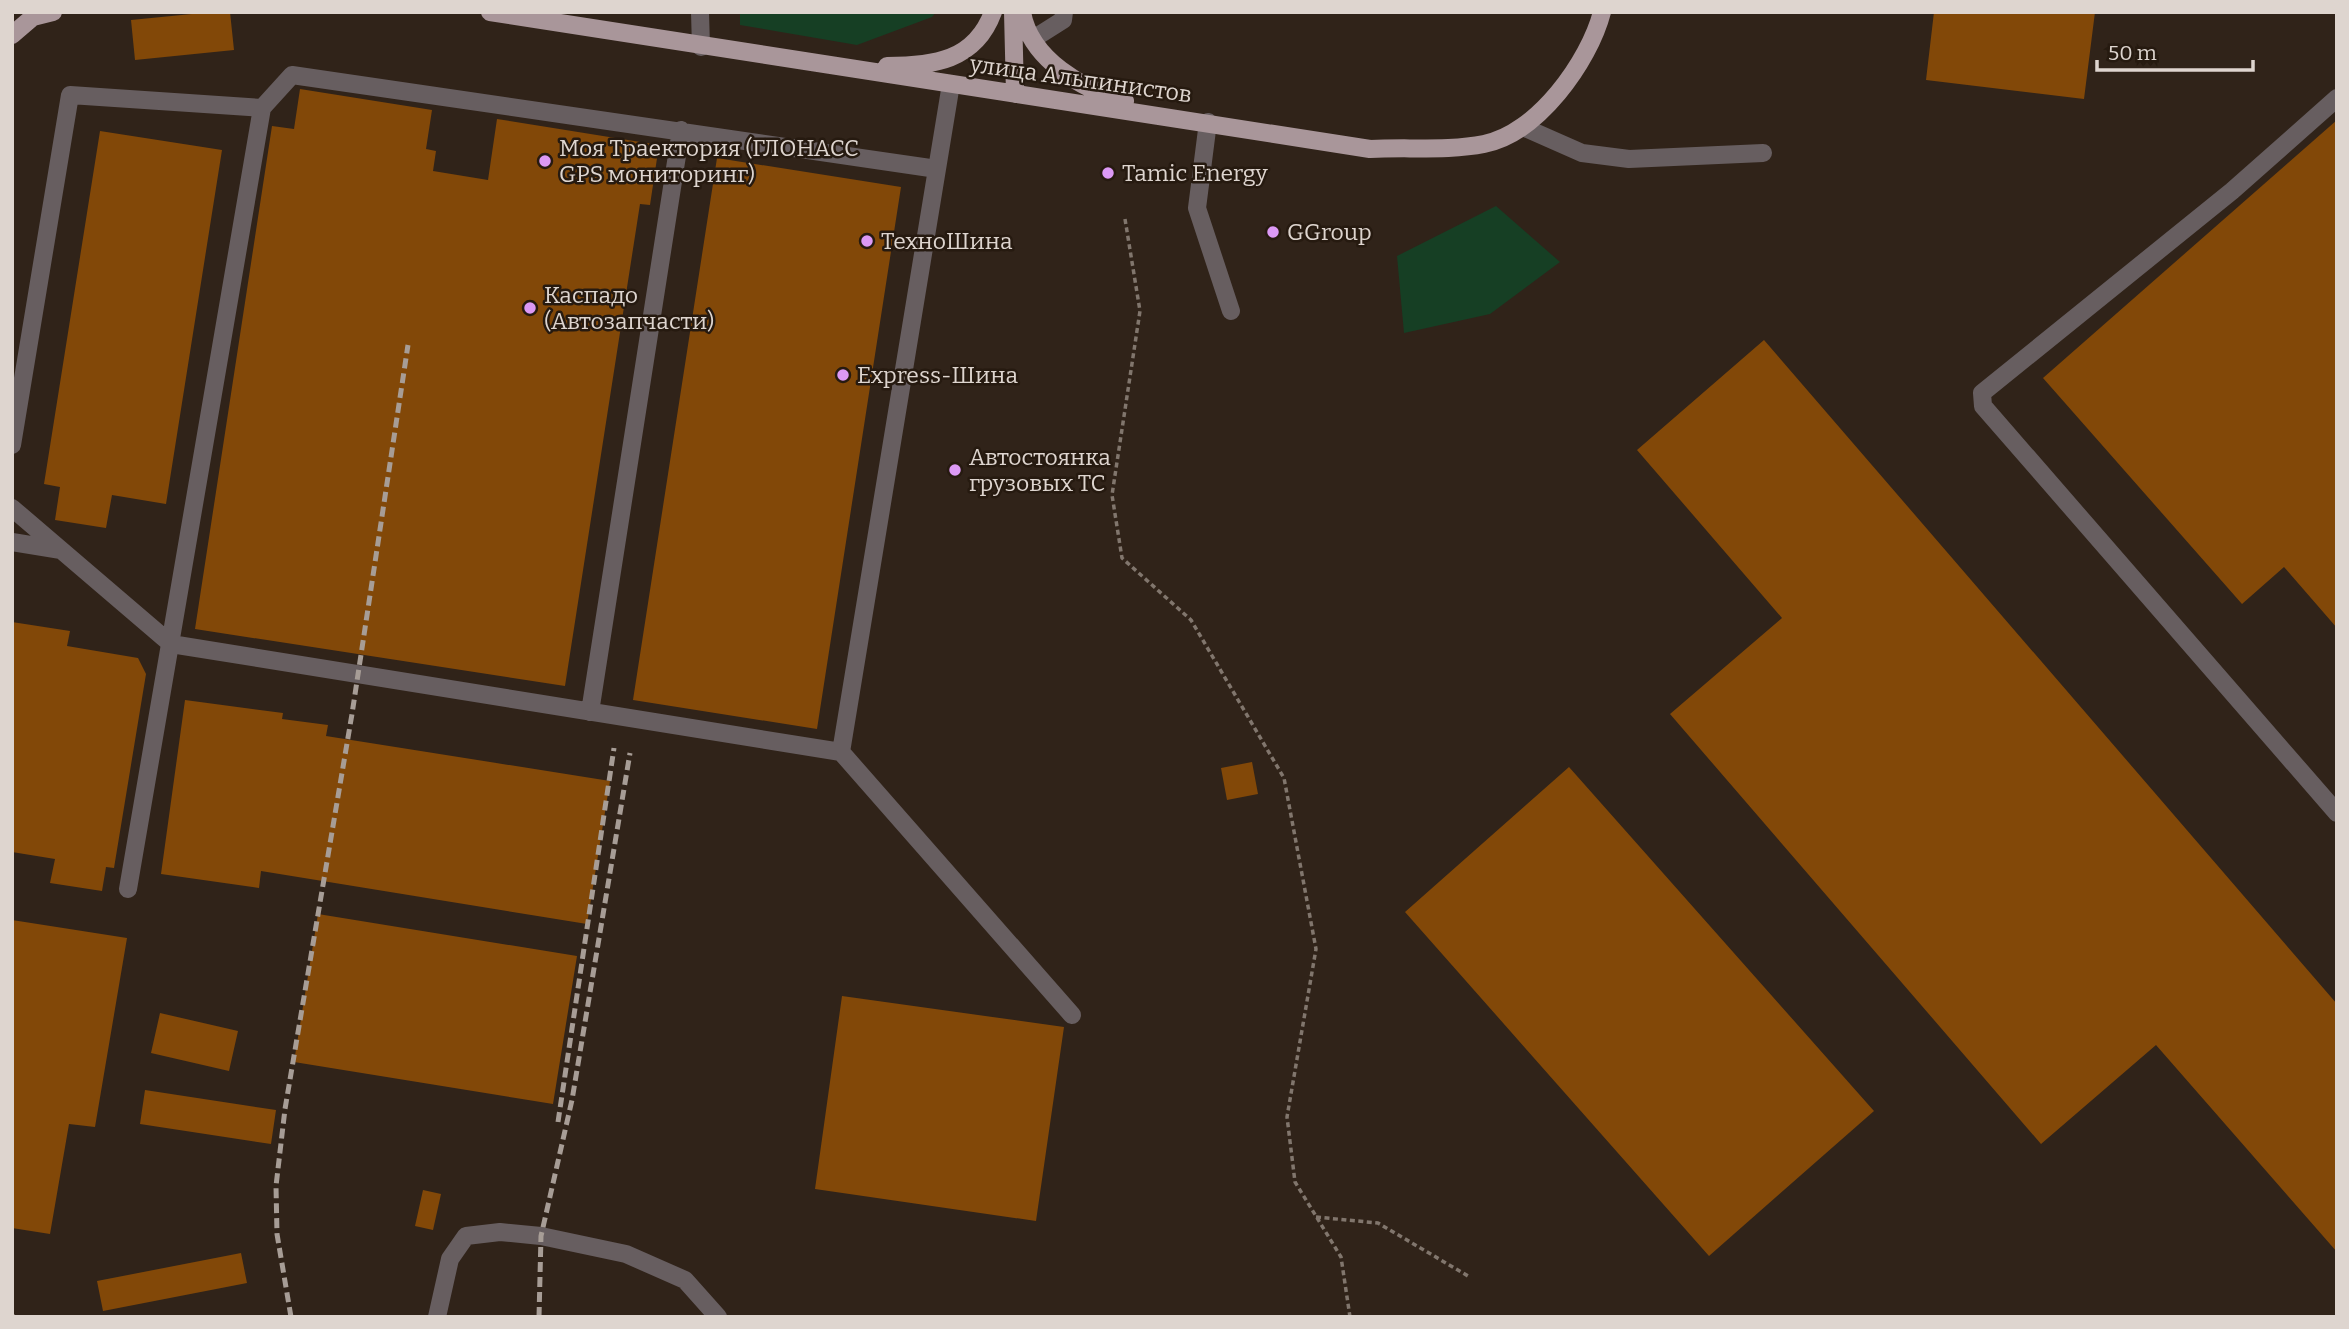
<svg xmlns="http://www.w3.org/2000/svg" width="2349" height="1329" viewBox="0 0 2349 1329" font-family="Bitter,serif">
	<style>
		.green { fill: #163f24 }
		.building { fill: #824808 }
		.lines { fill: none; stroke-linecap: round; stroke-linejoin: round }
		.path { stroke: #81766d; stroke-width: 3.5; stroke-dasharray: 5 3.5; stroke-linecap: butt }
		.minor { stroke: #675e60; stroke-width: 18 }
		.major { stroke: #a9969a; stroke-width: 18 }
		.rail { stroke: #a79d96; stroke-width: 5; stroke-dasharray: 10 5; stroke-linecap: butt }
		.poi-dot { fill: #dc99f5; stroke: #261a10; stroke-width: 2.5 }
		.labels { text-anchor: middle; stroke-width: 5; stroke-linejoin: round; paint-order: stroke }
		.street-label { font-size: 23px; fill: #ded5cf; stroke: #261a10 }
		.poi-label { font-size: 23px; fill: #ded5cf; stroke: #261a10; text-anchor: start }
	</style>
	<rect width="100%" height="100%" fill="#302319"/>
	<path class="green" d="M740,12H936L932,17L857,45L740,25Z
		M1496,206L1560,262L1490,314L1404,333L1397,256Z"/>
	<path class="building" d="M212,12H230L234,50L135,60L131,20Z
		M1934,12H2095L2084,99L1926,80Z
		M300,89L432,110L426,149L436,151L433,171L488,180L497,119L659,145L650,205L640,204L565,686L195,629L272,126L294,129Z
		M2337,120V628L2284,567L2242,604L2043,378Z
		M100,131L222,150L166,504L112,495L106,528L55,520L60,487L44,484Z
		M717,158L901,187L817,729L633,700Z
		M1764,340L2337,1004V1252L2156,1045L2041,1144L1670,714L1782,618L1637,450Z
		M12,622L70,631L67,646L138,658L146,674L114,868L106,867L102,891L50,883L55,859L12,852Z
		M185,700L283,713L282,719L328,725L326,736L610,781L587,924L261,871L259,888L161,874Z
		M1252,762L1258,794L1227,800L1221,768Z
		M1569,767L1874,1111L1709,1256L1405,912Z
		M318,914L577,956L553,1104L294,1062Z
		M12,920L127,938L95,1127L69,1124L50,1234L12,1228Z
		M842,996L1064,1027L1036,1221L815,1189Z
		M160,1013L238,1031L229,1071L151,1053Z
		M145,1090L276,1110L271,1144L140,1124Z
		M423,1190L441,1194L433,1230L415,1226Z
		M241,1253L247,1283L103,1311L97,1281Z"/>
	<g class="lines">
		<path class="path" d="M1125,219L1140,311L1112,495L1122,558L1191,620L1284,778L1316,949L1287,1117L1295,1182L1341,1257L1350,1317
			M1316,1217L1378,1223L1468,1276"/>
		<path class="minor" d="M700,12L701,47
			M1033,39L1063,20L1064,12
			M2337,98L2232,191L1982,393L1983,406L2337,813
			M1208,122L1197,208L1231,311
			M1523,127L1582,153L1629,159L1763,153
			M12,445L70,95L262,108L292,75L937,169
			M12,508L171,644L841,752L1072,1015
			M12,542L61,550
			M590,712L681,130
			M841,752L951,84
			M128,889L262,108
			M437,1317L450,1259L466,1236L500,1232L541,1236L626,1254L685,1280L718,1317"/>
		<path class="major" d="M490,12L1370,149C1405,147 1450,151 1484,144C1537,134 1589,62 1602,12
			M1013,12L1015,94
			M1022,12C1030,59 1083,90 1125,101
			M12,35L33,17L53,12
			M887,66C933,66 975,61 993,12"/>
		<path class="rail" d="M558,1122L614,748
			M12,1315L13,1317
			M291,1317L277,1234L276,1186L285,1109L352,714L408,345
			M539,1317L541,1236L572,1100L630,753"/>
	</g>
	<g class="poi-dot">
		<circle cx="545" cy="161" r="7"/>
		<circle cx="1108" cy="173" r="7"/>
		<circle cx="1273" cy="232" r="7"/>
		<circle cx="867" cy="241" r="7"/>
		<circle cx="530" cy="308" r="7"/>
		<circle cx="843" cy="375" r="7"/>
		<circle cx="955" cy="470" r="7"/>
	</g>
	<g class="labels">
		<g class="street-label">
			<text transform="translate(1081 79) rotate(8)" y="8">улица Альпинистов</text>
		</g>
		<g class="poi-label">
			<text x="559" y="156">Моя Траектория (ГЛОНАСС<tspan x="559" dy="26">GPS мониторинг)</tspan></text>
			<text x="1122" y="181">Tamic Energy</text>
			<text x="1287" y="240">GGroup</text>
			<text x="881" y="249">ТехноШина</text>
			<text x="544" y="303">Каспадо<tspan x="544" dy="26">(Автозапчасти)</tspan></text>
			<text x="857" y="383">Express-Шина</text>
			<text x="969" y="465">Автостоянка<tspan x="969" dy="26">грузовых ТС</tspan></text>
		</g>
	</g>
	<rect width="2349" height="1329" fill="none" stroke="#ded5cf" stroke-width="28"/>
	<path d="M2097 60v10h156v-10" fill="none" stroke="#ded5cf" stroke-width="3.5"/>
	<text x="2108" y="60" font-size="21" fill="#ded5cf" stroke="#261a10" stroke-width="5" paint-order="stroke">50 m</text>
</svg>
